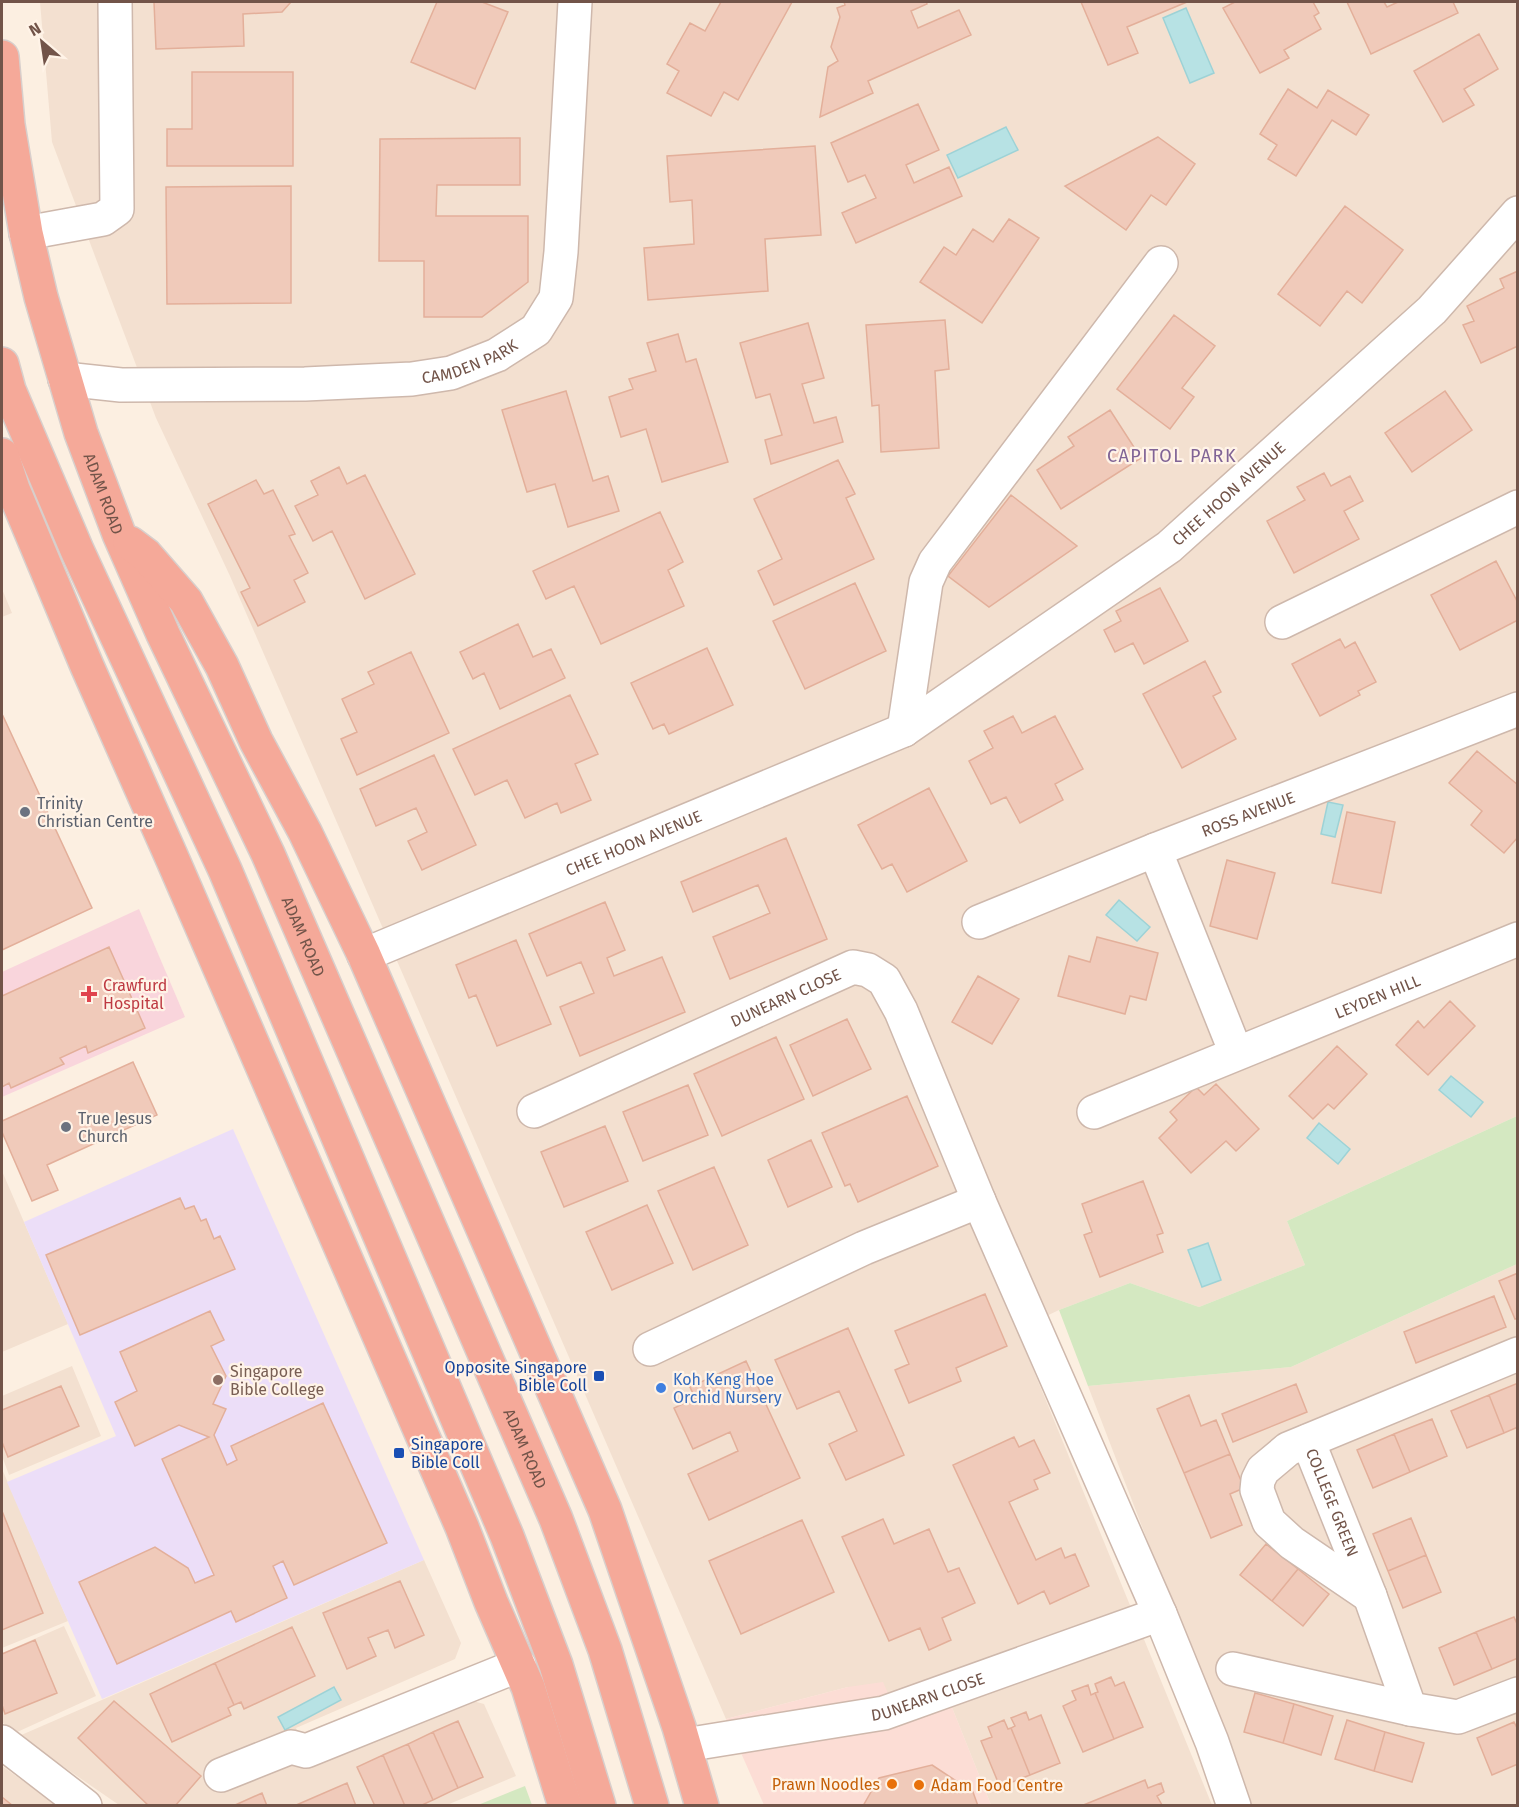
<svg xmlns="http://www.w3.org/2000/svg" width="1519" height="1807" viewBox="0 0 1519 1807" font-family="'Fira Sans',sans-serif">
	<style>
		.residential { fill: #f3e0d0 }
		.commercial { fill: #fcddd5 }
		.education { fill: #ecdef8 }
		.medical { fill: #f9d5dc }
		.green { fill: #d4e8c1 }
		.water { fill: #b7e2e4; stroke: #9dd2d6; stroke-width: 1.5 }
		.building { fill: #f0caba; stroke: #e3af9a; stroke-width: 1.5 }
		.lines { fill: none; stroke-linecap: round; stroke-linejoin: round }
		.minor-casing { stroke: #ceb8ac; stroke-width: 36 }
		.highway-casing { stroke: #d8cfcc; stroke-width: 36 }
		.minor { stroke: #fff; stroke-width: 33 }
		.highway { stroke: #f5a999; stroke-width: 33 }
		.worship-dot { fill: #6b7280; stroke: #fff3e7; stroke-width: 2 }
		.health-dot { fill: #e0444e; stroke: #fff3e7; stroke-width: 2 }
		.transit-dot { fill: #1a4fb4; stroke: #fff3e7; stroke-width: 2 }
		.education-dot { fill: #8d6e63; stroke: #fff3e7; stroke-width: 2 }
		.shop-dot { fill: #3f7fe0; stroke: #fff3e7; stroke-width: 2 }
		.food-dot { fill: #e8710a; stroke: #fff3e7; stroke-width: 2 }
		.labels { text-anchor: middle; stroke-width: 4.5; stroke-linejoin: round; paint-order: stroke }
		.street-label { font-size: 16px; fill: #725449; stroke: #fff3e7 }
		.worship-label { font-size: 16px; fill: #5b616d; stroke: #fff3e7; text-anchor: start }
		.health-label { font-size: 16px; fill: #be3a42; stroke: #fff3e7; text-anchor: start }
		.transit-label { font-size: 16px; fill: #164399; stroke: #fff3e7; text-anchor: end }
		.education-label { font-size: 16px; fill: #785e54; stroke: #fff3e7; text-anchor: start }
		.shop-label { font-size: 16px; fill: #366cbe; stroke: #fff3e7; text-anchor: start }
		.food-label { font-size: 16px; fill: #c56008; stroke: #fff3e7; text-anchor: end }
		.neighbourhood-label { font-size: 18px; letter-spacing: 1.5px; fill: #816496; stroke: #fff3e7 }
	</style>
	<rect width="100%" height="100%" fill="#fcefe1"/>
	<path class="residential" d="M40,2H1517V1116L1287,1221L1305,1265L1199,1307L1130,1283L1059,1310L1017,1330L1212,1805H991L949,1700L899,1718L848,1687L726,1719L230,576L156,418L52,142Z
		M2,589L12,613L2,617Z
		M2,1171L68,1324L2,1352Z
		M1517,1264V1805H1249L1088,1386L1291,1367Z
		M72,1366L101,1436L9,1475L2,1456V1396Z
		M2,1469L68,1621L2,1648Z
		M424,1560L461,1643L455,1659L296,1728L313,1767L469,1700L484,1704L516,1776L447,1805H119L19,1736Z
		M64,1626L96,1696L15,1733L2,1722V1653Z
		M2,1766L57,1805H2Z"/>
	<path class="commercial" d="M883,1682L899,1718L949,1700L991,1805H764L726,1719L848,1687Z"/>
	<path class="education" d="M233,1129L424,1560L102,1699L7,1482L116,1436L24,1222Z"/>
	<path class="medical" d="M139,909L185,1017L2,1097V972Z"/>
	<path class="green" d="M1517,1116V1264L1291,1367L1088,1386L1059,1310L1130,1283L1199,1307L1305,1265L1287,1221Z
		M525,1786L532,1805H478Z"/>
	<path class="water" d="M1186,8L1214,73L1190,83L1163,18Z
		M1006,127L1018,150L958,178L947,155Z
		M1328,802L1343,805L1335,837L1321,834Z
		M1119,900L1150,927L1137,941L1106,915Z
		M1451,1076L1483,1102L1471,1117L1439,1090Z
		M1319,1123L1350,1149L1338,1164L1307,1138Z
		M1208,1243L1221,1280L1202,1287L1188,1250Z
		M334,1687L341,1700L285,1730L278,1717Z"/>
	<path class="building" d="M154,2H291L282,12L243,14L244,46L156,49Z
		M437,2H482L508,12L475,89L411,62Z
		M721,2H792L738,100L724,92L711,116L667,93L679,71L667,64L690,23L705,31Z
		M844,2H926L927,4L911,11L918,28L959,10L971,35L868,81L873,93L820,117L828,67L838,61L831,47L840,17L837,8L845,5Z
		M1081,2H1187L1127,27L1138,53L1108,65Z
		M1235,2H1313L1319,13L1314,16L1321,29L1284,50L1289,58L1260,73L1223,8Z
		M1347,2H1384L1387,7L1398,2H1453L1458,13L1371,54Z
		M1479,34L1498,69L1464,89L1474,105L1443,122L1414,71Z
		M192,72H293V166H167V129H192Z
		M1288,89L1317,108L1328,90L1369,115L1356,135L1332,120L1296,176L1268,159L1277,145L1260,134Z
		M918,104L939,150L906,165L914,183L949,167L962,196L856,243L842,213L876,198L865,175L848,182L831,143Z
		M1158,137L1195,164L1166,205L1151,195L1126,230L1065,186Z
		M520,138V185H437L436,216H528V282L482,317H424V261H379L380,139Z
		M815,146L821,235L765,239L768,291L648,300L644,248L694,244L692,200L670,202L667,156Z
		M291,186V303L167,304L166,187Z
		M1345,206L1403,250L1362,303L1347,291L1320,326L1278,294Z
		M1009,219L1039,238L982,323L920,282L944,247L956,255L973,229L993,242Z
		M1518,271V346L1481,363L1463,325L1474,321L1467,306L1504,288L1500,279Z
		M1174,315L1215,346L1182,388L1194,397L1170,429L1117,389Z
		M945,320L949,369L935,371L939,448L881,452L879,405L872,406L866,325Z
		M808,323L824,378L802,384L814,423L836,417L843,442L771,464L765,440L782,435L770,394L756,398L740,343Z
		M678,334L686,362L696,359L728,462L662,482L646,429L621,437L609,397L633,389L629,379L656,371L647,343Z
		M566,391L593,481L608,476L619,511L568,527L555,484L527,492L502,410Z
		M1445,391L1472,430L1412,472L1385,433Z
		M1110,410L1141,458L1061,509L1037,470L1074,446L1068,437Z
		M838,460L855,494L846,498L874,559L774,605L758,571L782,559L754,499Z
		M339,467L347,484L365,475L415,574L365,599L332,531L313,541L295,506L318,495L311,481Z
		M1324,473L1331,486L1350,476L1363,501L1344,511L1359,539L1294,573L1267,521L1305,500L1297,487Z
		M256,480L264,494L273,490L295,534L289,536L308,573L294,580L305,602L258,626L241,592L250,588L208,504Z
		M1011,495L1077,546L989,607L948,576Z
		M660,512L683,562L668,570L684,606L601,644L574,586L546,599L533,571Z
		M1496,561L1518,603V620L1460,650L1431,595Z
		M855,583L886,651L805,689L773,621Z
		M1160,588L1188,641L1144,664L1133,643L1115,652L1104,630L1121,621L1116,611Z
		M518,624L533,657L551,649L565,678L500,709L484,673L473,679L460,652Z
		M1340,639L1345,648L1355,642L1376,682L1358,691L1360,695L1320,716L1292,664Z
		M707,648L733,705L669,734L664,724L653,729L631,683Z
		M411,652L449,733L357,775L341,739L357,732L342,699L374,684L368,672Z
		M1205,661L1221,692L1213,696L1236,739L1182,768L1143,694Z
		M570,695L598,754L575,764L591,800L561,813L557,803L525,818L507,780L475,795L453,749Z
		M3,716L92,908L2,950V717Z
		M1013,716L1022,733L1055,716L1083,769L1055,784L1063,800L1020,823L1006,797L991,804L969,761L993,748L984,731Z
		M1477,751L1518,785V837L1504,853L1471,825L1482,811L1449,783Z
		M434,755L476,845L422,870L408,841L427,832L416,808L376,826L360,789Z
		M929,788L967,861L907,892L892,864L882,869L858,825Z
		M1347,812L1395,822L1381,893L1332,883Z
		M786,838L827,939L730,979L713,937L770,913L758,885L693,912L681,882Z
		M1227,860L1275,873L1257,939L1210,926Z
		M605,902L625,950L607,958L614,976L662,957L685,1012L580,1056L560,1007L594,993L581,962L547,976L529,934Z
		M1097,937L1158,953L1146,1000L1130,996L1125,1014L1058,996L1069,956L1090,962Z
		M516,940L551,1024L497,1046L476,995L469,998L456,965Z
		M109,947L145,1028L88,1053L86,1046L60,1058L64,1064L11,1088L9,1083L2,1087V996Z
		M978,976L1019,999L992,1044L952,1022Z
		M1450,1001L1475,1026L1428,1075L1396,1045L1418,1021L1424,1028Z
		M847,1019L871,1069L813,1096L790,1045Z
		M776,1037L804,1099L722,1136L694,1074Z
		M1337,1046L1367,1074L1334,1109L1328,1104L1313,1119L1289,1096Z
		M133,1062L157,1115L47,1165L58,1190L32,1201L2,1132V1121Z
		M1216,1084L1259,1129L1236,1151L1226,1141L1191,1173L1159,1138L1177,1120L1170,1112L1196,1087L1204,1095Z
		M688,1085L708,1135L643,1161L623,1112Z
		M907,1096L938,1166L858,1202L850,1184L845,1186L822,1133Z
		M605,1126L628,1181L564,1207L541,1152Z
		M811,1140L832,1187L788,1207L768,1160Z
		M714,1167L748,1245L693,1270L658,1191Z
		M1143,1181L1163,1233L1157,1235L1163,1252L1100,1277L1084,1235L1092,1232L1082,1204Z
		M180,1198L185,1209L194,1206L201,1221L206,1219L214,1239L220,1236L235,1269L80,1335L46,1255Z
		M647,1205L673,1263L612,1290L586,1232Z
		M1518,1273V1318L1515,1319L1499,1281Z
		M985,1294L1007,1346L956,1368L961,1381L909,1403L895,1370L909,1364L895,1331Z
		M1494,1296L1506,1327L1416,1363L1404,1332Z
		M210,1311L224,1340L211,1346L226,1376L213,1404L226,1409L214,1435L227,1465L237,1460L231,1446L323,1403L387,1543L294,1585L283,1561L273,1566L287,1598L236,1622L231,1611L117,1664L79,1582L155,1547L188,1568L195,1583L214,1575L162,1459L209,1437L179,1425L135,1446L115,1402L137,1391L120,1352Z
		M848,1328L904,1455L846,1480L829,1444L857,1431L839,1391L797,1409L775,1360Z
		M746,1361L800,1478L709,1520L688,1474L738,1451L730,1432L693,1449L674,1408L695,1398L690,1387Z
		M1518,1383V1427L1504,1433L1489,1395Z
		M1296,1384L1307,1412L1233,1442L1222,1414Z
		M61,1386L79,1426L8,1457L2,1442V1410Z
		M1189,1395L1201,1426L1216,1420L1230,1454L1184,1473L1157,1409Z
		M1489,1395L1504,1433L1467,1448L1451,1411Z
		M1432,1419L1447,1456L1410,1472L1394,1434Z
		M1394,1434L1410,1472L1373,1488L1357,1450Z
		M1014,1437L1019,1447L1034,1440L1050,1473L1034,1480L1038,1489L1009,1502L1036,1560L1061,1548L1065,1558L1075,1554L1089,1586L1050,1604L1044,1591L1018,1604L953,1465Z
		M1230,1454L1244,1488L1230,1494L1242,1525L1211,1538L1184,1473Z
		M2,1511L43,1613L2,1630Z
		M1411,1518L1426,1555L1388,1571L1373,1534Z
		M883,1519L894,1544L929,1529L948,1572L959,1568L975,1603L942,1618L951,1640L929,1650L920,1628L889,1641L842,1537Z
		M802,1520L834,1592L741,1634L709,1561Z
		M1266,1544L1298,1569L1272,1601L1240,1575Z
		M1426,1555L1441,1592L1403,1608L1388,1571Z
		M1298,1569L1329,1594L1303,1626L1272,1601Z
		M400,1581L424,1635L395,1648L388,1630L368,1638L376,1656L347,1669L323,1613Z
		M1514,1617L1518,1626V1658L1492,1669L1476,1632Z
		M292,1627L315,1676L244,1709L241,1702L234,1705L215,1663Z
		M1476,1632L1492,1669L1454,1685L1439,1648Z
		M35,1640L57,1693L5,1714L2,1705V1654Z
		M215,1663L234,1705L228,1708L231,1715L172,1742L150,1694Z
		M1111,1677L1115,1686L1124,1682L1143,1727L1114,1739L1095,1693L1098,1692L1095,1684Z
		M1088,1685L1091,1695L1095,1693L1114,1739L1083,1752L1063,1706L1076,1700L1072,1691Z
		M1255,1693L1294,1704L1283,1743L1244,1732Z
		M114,1701L201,1776L175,1806H149L78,1738Z
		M1294,1704L1333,1716L1321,1755L1283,1743Z
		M1026,1712L1029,1720L1041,1715L1060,1763L1030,1775L1011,1728L1015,1726L1011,1718Z
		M1004,1720L1008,1729L1011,1728L1030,1775L1000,1787L981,1741L992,1737L988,1727Z
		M1347,1720L1385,1732L1374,1771L1335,1759Z
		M458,1721L483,1777L458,1788L433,1732Z
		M1514,1722L1518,1730V1764L1492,1775L1477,1738Z
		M433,1732L458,1788L433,1800L408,1744Z
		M1385,1732L1424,1743L1412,1782L1374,1771Z
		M408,1744L433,1800L420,1806H405L383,1755Z
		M383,1755L405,1806H375L357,1767Z
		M932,1765L973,1792L978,1806H863L879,1778Z
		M1145,1780L1148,1788L1161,1783L1164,1792L1157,1796L1162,1805L1081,1806Z
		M347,1783L356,1806H294Z
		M262,1793L267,1806H233Z
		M2,1797L13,1806H2Z"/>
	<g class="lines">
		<g class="minor-casing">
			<g id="minor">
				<path d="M26,233L103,219L117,209L115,2"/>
				<path id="s1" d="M65,379L121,385L305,384L412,379L451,373L497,355L536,330L556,298L561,252L575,2"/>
				<path d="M1282,622L1518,507"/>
				<path d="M904,730L926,582L935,562L1161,263"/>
				<path d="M1155,850L1236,1053"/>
				<path id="s2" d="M979,922L1155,850L1518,709"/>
				<path id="s3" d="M364,955L904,730L1169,547L1432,310L1518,213"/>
				<path id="s4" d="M534,1111L853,967L868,970L884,980L901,1011L979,1201L1160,1614L1212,1742L1234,1806"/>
				<path id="s5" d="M1094,1112L1518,939"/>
				<path d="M650,1349L864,1248L979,1201"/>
				<path id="s6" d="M1308,1441L1370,1596L1410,1709"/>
				<path d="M1370,1596L1292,1543L1269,1522L1257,1490L1258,1480L1263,1470L1288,1449L1518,1354"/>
				<path d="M1233,1669L1410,1709L1458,1717L1518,1694"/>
				<path d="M2,1742L85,1806"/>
				<path id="s7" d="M685,1745L884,1713L1160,1614"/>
				<path d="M221,1775L291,1747L306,1751L519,1665"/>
			</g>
		</g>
		<g class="highway-casing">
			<g id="highway">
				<path id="s8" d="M2,57L8,125L26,233L41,297L81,433L119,534L163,634L268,854L556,1519L605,1650L652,1806"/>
				<path d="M2,364L9,390L77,550L225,870L507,1536L556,1665L599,1806"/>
				<path d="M2,455L13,489L87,666L172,858L462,1527L491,1602L528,1687L565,1806"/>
				<path d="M130,543L146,555L186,601L222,666L256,741L305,832L364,955L605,1510L679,1727L702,1806"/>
			</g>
		</g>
		<use href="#minor" class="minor"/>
		<use href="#highway" class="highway"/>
	</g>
	<g class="worship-dot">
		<circle cx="25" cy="812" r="6"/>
		<circle cx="66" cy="1127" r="6"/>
	</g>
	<path class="health-dot" d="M86 985h6v6h6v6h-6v6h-6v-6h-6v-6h6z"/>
	<g class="transit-dot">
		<rect x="593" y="1370" width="12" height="12" rx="3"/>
		<rect x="393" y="1447" width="12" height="12" rx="3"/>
	</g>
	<circle class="education-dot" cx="218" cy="1380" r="6"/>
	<circle class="shop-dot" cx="661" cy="1388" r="6"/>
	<g class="food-dot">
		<circle cx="892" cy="1784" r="6"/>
		<circle cx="919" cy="1785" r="6"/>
	</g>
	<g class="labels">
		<g class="street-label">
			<text dy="6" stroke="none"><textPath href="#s1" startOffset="408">CAMDEN PARK</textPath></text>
			<text dy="6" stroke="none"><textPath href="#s3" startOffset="987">CHEE HOON AVENUE</textPath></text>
			<text dy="6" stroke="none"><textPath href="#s8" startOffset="450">ADAM ROAD</textPath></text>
			<text dy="6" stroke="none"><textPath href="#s2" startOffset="290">ROSS AVENUE</textPath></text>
			<text dy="6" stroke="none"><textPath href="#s3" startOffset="292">CHEE HOON AVENUE</textPath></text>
			<text dy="6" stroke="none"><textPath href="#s8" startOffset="936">ADAM ROAD</textPath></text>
			<text dy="6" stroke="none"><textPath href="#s5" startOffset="306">LEYDEN HILL</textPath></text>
			<text dy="6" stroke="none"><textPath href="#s4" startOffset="276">DUNEARN CLOSE</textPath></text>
			<text dy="6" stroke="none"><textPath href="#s8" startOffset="1494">ADAM ROAD</textPath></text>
			<text dy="6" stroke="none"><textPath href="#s6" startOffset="66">COLLEGE GREEN</textPath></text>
			<text dy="6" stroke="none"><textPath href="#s7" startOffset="248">DUNEARN CLOSE</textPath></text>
		</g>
		<g class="worship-label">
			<text x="37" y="809">Trinity<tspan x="37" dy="18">Christian Centre</tspan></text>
			<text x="78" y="1124">True Jesus<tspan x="78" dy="18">Church</tspan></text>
		</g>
		<g class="health-label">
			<text x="103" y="991">Crawfurd<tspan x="103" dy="18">Hospital</tspan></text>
		</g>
		<g class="transit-label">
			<text x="587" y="1373">Opposite Singapore<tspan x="587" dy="18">Bible Coll</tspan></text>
			<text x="411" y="1450" text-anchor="start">Singapore<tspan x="411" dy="18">Bible Coll</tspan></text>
		</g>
		<g class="education-label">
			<text x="230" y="1377">Singapore<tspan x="230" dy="18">Bible College</tspan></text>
		</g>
		<g class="shop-label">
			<text x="673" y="1385">Koh Keng Hoe<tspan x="673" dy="18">Orchid Nursery</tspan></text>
		</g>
		<g class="food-label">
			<text x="880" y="1790">Prawn Noodles</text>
			<text x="931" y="1791" text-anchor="start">Adam Food Centre</text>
		</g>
		<g class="neighbourhood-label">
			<text x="1172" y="462">CAPITOL PARK</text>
		</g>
	</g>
	<rect width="1519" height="1807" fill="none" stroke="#725449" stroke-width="6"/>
	<g transform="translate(42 42) rotate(331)" stroke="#fff3e7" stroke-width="4.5" paint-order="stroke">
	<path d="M0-4.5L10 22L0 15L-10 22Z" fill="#725449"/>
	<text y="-9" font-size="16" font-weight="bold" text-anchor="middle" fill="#725449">N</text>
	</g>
</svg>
